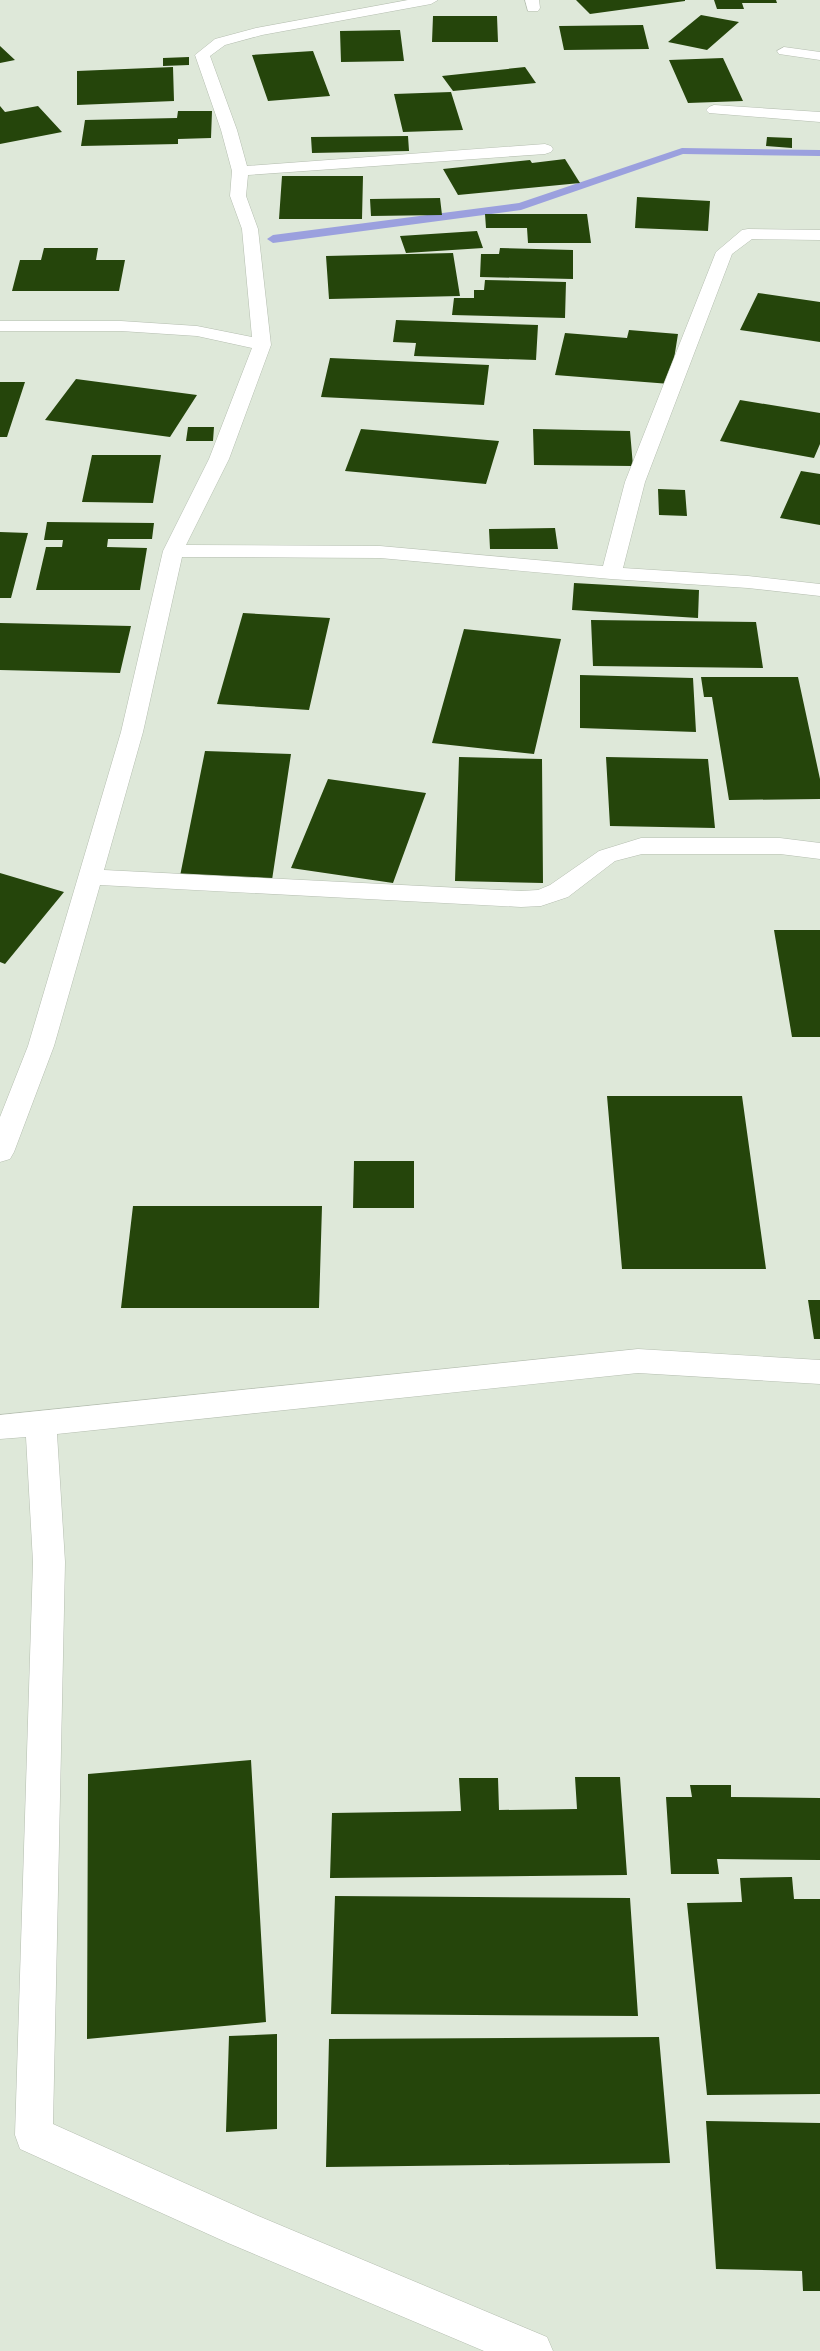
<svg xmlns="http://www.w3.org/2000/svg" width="820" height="2351" viewBox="0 0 820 2351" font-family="'Work Sans',sans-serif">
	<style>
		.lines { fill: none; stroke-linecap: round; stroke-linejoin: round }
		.stream { fill: #9ba0de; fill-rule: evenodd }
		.building { fill: #25450b }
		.minor-casing { stroke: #b5beb0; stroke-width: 1 }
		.minor { fill: #fff; fill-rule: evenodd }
	</style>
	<rect width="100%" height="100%" fill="#dee8d9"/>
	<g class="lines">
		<path class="stream" d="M682,148L820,150V156L683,154L521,210L273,243L267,239L273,235L519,203Z"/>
	</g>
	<path class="building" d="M576,0H685V1L590,14Z
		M714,0H776L777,3H742L744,9H717Z
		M701,15L739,22L707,50L668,42Z
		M433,16H497L498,42H432Z
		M643,25L649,49L564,50L559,26Z
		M400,30L404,61L341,62L340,31Z
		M0,46L15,60L0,63Z
		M313,51L330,96L268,101L252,55Z
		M189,57V65L163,66V58Z
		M723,58L743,101L688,103L669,60Z
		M173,67L174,101L77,105V71Z
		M525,67L536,83L453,91L442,76Z
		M451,92L463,130L403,132L394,94Z
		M0,106L5,112L38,106L62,132L0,144Z
		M178,111H212L211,138L178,139V144L81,146L85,120L177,118Z
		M408,136L409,151L312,153L311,137Z
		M767,137L792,138V148L766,146Z
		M565,159L580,183L458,195L443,169L530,160L532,163Z
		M282,176H363L362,219H279Z
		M637,197L710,201L708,231L635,228Z
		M440,198L442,215L371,216L370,199Z
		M485,214H587L591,243H528L527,228H486Z
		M477,231L483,248L406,253L400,236Z
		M44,248H98L96,260H125L119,291H12L20,260H41Z
		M500,248L573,250V279L480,277L481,254H499Z
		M453,253L460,296L329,299L326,256Z
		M485,280L566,282L565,318L452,315L454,298H474V290H484Z
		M758,293L820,302V342L740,330Z
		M396,320L538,325L536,360L414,356L416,343L393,342Z
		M629,330L678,334L670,384L555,375L565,333L627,338Z
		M330,358L489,365L484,405L321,397Z
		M76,379L197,395L170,437L45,420Z
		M0,382H25L7,437H0Z
		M740,400L820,413V444L814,458L720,441Z
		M188,427H214L213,441H186Z
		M361,429L499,441L486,484L345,471Z
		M533,429L630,431L633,466L534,465Z
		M92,455H161L153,503L82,502Z
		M801,471L820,474V525L780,518Z
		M658,489L685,490L687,516L659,515Z
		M47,522L154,523L152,539H108L107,547L147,548L140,590H36L46,547H62L63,540H44Z
		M555,528L558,549H490L489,529Z
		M0,532L28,533L11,598H0Z
		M574,583L699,590L698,618L572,610Z
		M243,613L330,618L309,710L217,704Z
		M591,620L756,622L763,668L593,666Z
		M0,623L131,626L120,673L0,670Z
		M464,629L561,639L534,754L432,743Z
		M580,675L693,678L696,732L580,728Z
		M701,677H798L820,779V799L729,800L712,697H704Z
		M205,751L291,754L272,880L180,876Z
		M459,757L542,759L543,883L455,881Z
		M606,757L708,759L715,828L610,826Z
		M328,779L426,793L393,883L291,868Z
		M0,873L64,892L5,964L0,962Z
		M774,930H820V1037H792Z
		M607,1096H742L766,1269H622Z
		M354,1161H414V1208H353Z
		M133,1206H322L319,1308H121Z
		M808,1300H820V1339H814Z
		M251,1760L266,2022L87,2039L88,1774Z
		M575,1777H620L627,1875L330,1878L332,1813L461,1811L459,1778H498L499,1810L577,1809Z
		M690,1785H731V1797L820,1798V1860L717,1859L719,1874H671L666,1797H692Z
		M792,1877L794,1899H820V2094L707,2095L687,1903L742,1902L740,1878Z
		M335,1896L630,1898L638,2016L331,2014Z
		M277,2034V2129L226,2132L229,2036Z
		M659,2037L670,2163L326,2167L329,2039Z
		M706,2121L820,2123V2291H803L802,2271L716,2269Z"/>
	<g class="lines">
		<g class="minor-casing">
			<path id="minor" d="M408,0H438L431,4L262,35L225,45L210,56L237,130L247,166L545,144L551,146L553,149L551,152L545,154L248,175L246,196L258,229L271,345L229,459L186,545L380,546L603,566L625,482L716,252L742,230L748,229L820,230V240L752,239L732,254L645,482L623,568L748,576L820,584V596L748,588L611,579L380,558L182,557L143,732L104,870L521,891L538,890L550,885L599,851L641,838H780L820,843V859L780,854H642L615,861L568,897L541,906L521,907L100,885L54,1046L14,1152L10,1159L0,1162V1117L28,1046L121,732L163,551L209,459L252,348L197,336L121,331H0V321H121L197,326L252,337L242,229L230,196L232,171L221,130L195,55L215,39L256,28Z
				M525,0H539L540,8L538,11H528Z
				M784,47L820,52V60L779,54L777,51Z
				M714,105L820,112V122L709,113L706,110L709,107Z
				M638,1349L820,1360V1384L638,1373L57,1434L65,1562L53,2124L256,2215L547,2337L553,2351H484L228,2243L20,2149L15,2135L33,1562L26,1437L0,1439V1415Z"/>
		</g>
		<use href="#minor" class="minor"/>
	</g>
</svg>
